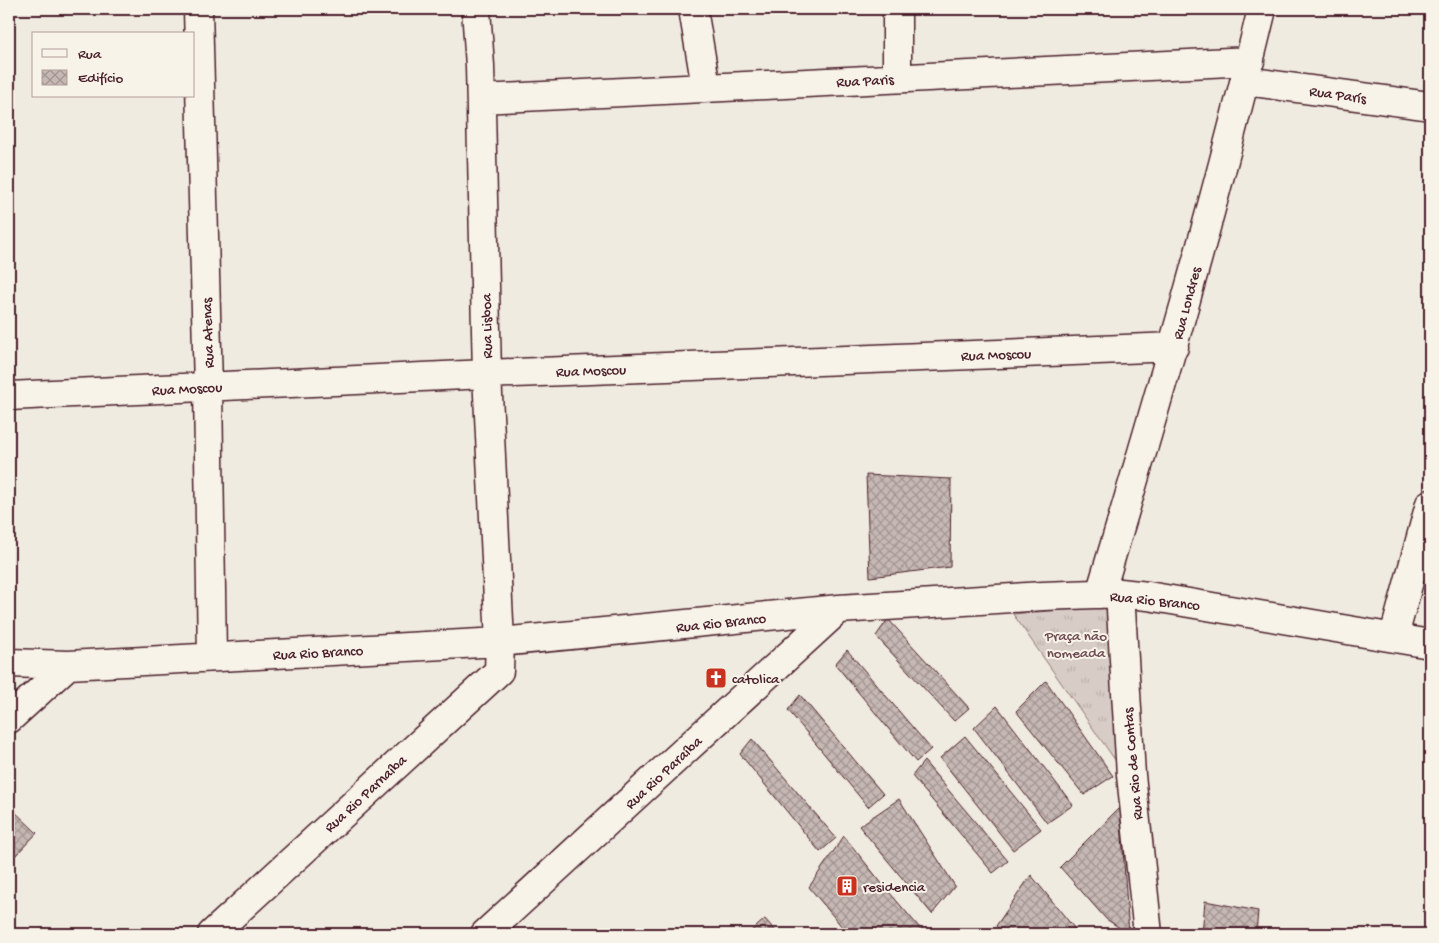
<svg xmlns="http://www.w3.org/2000/svg" width="1439" height="943" viewBox="0 0 1439 943" font-family="'Gochi Hand',sans-serif">
	<style>
		.grass { fill: url(#grass-tufts); stroke: #917678 }
		.building { fill: url(#building-cross-hatch); stroke: #4a1f2b }
		.lines { fill: none; stroke-linecap: round; stroke-linejoin: round }
		.minor-casing { stroke: #4a1f2b; stroke-width: 31 }
		.minor { stroke: #f7f3e8; stroke-width: 28 }
		.labels { text-anchor: middle; stroke-width: 4; stroke-linejoin: round; paint-order: stroke }
		.street-label { font-size: 15px; fill: #4a1f2b; stroke: #f7f3e8 }
		.park-label { font-size: 15px; fill: #6e4a52; stroke: #f7f3e8 }
		.poi-label { font-size: 15px; fill: #4a1f2b; stroke: #f7f3e8; text-anchor: start }
	</style>
	<defs>
		<pattern id="grass-tufts" width="24" height="20" patternUnits="userSpaceOnUse" patternTransform="scale(1.25)"><rect width="24" height="20" fill="#d8cdc6"/><path d="M3 7l-1-3M5 7V3M7 7l1-3M15 17l-1-3M17 17v-4M19 17l1-3" fill="none" stroke="#bbb0aa"/></pattern>
		<pattern id="building-cross-hatch" width="8" height="8" patternUnits="userSpaceOnUse" patternTransform="scale(1.25)"><rect width="8" height="8" fill="#c6b8b3"/><path d="M0 0l8 8M0 8l8-8" fill="none" stroke="#a39592"/></pattern>
	</defs>
	<rect width="100%" height="100%" fill="#f0ebe0"/>
	<filter id="ink" filterUnits="userSpaceOnUse"><feTurbulence type="fractalNoise" baseFrequency=".02" numOctaves="2"/><feDisplacementMap in="SourceGraphic" scale="10" xChannelSelector="R" yChannelSelector="G"/><feConvolveMatrix kernelMatrix="1 2 1 2 8 2 1 2 1" color-interpolation-filters="sRGB"/></filter>
	<g filter="url(#ink)">
		<path class="grass" d="M1110,606L1120,767L1013,614Z"/>
		<path class="building" d="M866,475L951,479L950,567L870,577Z
			M888,619L969,708L954,721L876,636Z
			M847,650L931,749L916,762L835,664Z
			M1046,681L1113,776L1084,795L1016,711Z
			M800,695L883,794L868,807L788,710Z
			M997,706L1073,805L1047,823L974,728Z
			M965,736L1041,829L1013,850L940,758Z
			M752,739L836,838L820,852L740,754Z
			M924,761L1008,861L993,873L912,776Z
			M899,799L955,886L932,914L859,826Z
			M9,806L37,833L13,858L9,854Z
			M1120,807L1129,934L1106,919L1060,867Z
			M844,836L883,885L925,934H848L809,887Z
			M1031,875L1070,923L1079,934H1004L996,926Z
			M1205,901L1258,911L1256,934H1202Z
			M765,919L778,934H748Z"/>
		<g class="lines">
			<g class="minor-casing">
				<path id="minor" d="M198,9L208,387L212,657
					M693,9L706,87
					M897,9V78
					M1245,81L1430,106
					M481,99L1250,61
					M9,396L487,374L1174,347
					M1120,593L1131,775L1148,934
					M1100,594C1158,400 1215,206 1262,9
					M1394,636L1430,504
					M9,663L68,665L500,642L839,609L1043,596L1120,593L1148,596L1430,644
					M9,719L68,665
					M212,934L499,671L500,642L487,374L480,66L476,9
					M485,934L839,609"/>
			</g>
			<use href="#minor" class="minor"/>
		</g>
	</g>
	<defs>
		<g id="church-square" transform="scale(1.125)"><rect x="-9" y="-9" width="18" height="18" rx="4" fill="#c8321e" stroke="#f7f3e8"/><path d="M-1.2-6h2.4v3.5h3.3v2.4h-3.3V6h-2.4V-.1h-3.3v-2.4h3.3Z" fill="#fff"/></g>
		<g id="building-square" transform="scale(1.125)"><rect x="-9" y="-9" width="18" height="18" rx="4" fill="#c8321e" stroke="#f7f3e8"/><path d="M-4-6H4V6H1V3H-1V6H-4ZM-2.5-4.3h1.7v1.8h-1.7ZM.8-4.3h1.7v1.8H.8ZM-2.5-1h1.7V.8h-1.7ZM.8-1h1.7V.8H.8Z" fill="#fff"/></g>
	</defs>
	<g fill-rule="evenodd">
		<use href="#church-square" x="716" y="678"/>
		<use href="#building-square" x="847" y="886"/>
	</g>
	<g class="labels">
		<g class="street-label">
			<text transform="translate(865 80) rotate(-3)" y="5">Rua Paris</text>
			<text transform="translate(1338 94) rotate(8)" y="5">Rua París</text>
			<text transform="translate(1186 303) rotate(-75)" y="5">Rua Londres</text>
			<text transform="translate(486 326) rotate(-91)" y="5">Rua Lisboa</text>
			<text transform="translate(207 333) rotate(-92)" y="5">Rua Atenas</text>
			<text transform="translate(996 354) rotate(-2)" y="5">Rua Moscou</text>
			<text transform="translate(591 370) rotate(-2)" y="5">Rua Moscou</text>
			<text transform="translate(187 388) rotate(-3)" y="5">Rua Moscou</text>
			<text transform="translate(1155 600) rotate(6)" y="5">Rua Rio Branco</text>
			<text transform="translate(721 622) rotate(-6)" y="5">Rua Rio Branco</text>
			<text transform="translate(318 652) rotate(-3)" y="5">Rua Rio Branco</text>
			<text transform="translate(1132 764) rotate(-95)" y="5">Rua Rio de Contas</text>
			<text transform="translate(663 772) rotate(-43)" y="5">Rua Rio Paraíba</text>
			<text transform="translate(365 793) rotate(-43)" y="5">Rua Rio Parnaíba</text>
		</g>
		<g class="park-label">
			<text x="1076" y="640">Praça não<tspan x="1076" dy="17">nomeada</tspan></text>
		</g>
		<g class="poi-label">
			<text x="732" y="683">catolica</text>
			<text x="863" y="891">residencia</text>
		</g>
	</g>
	<rect width="1439" height="943" fill="none" stroke="#f7f3e8" stroke-width="30"/>
	<rect x="15" y="15" width="1409" height="913" fill="none" stroke="#4a1f2b" stroke-width="2" filter="url(#ink)"/>
	<rect x="32" y="32" width="162" height="65" fill="#f7f3e8" stroke="#b29e9c"/>
	<rect x="42" y="49" width="25" height="8" fill="#f7f3e8" stroke="#b29e9c"/>
	<text x="78" y="58" font-size="15" fill="#4a1f2b">Rua</text>
	<rect x="42" y="70" width="25" height="15" fill="url(#building-cross-hatch)" stroke="#b29e9c"/>
	<text x="78" y="82" font-size="15" fill="#4a1f2b">Edifício</text>
</svg>
